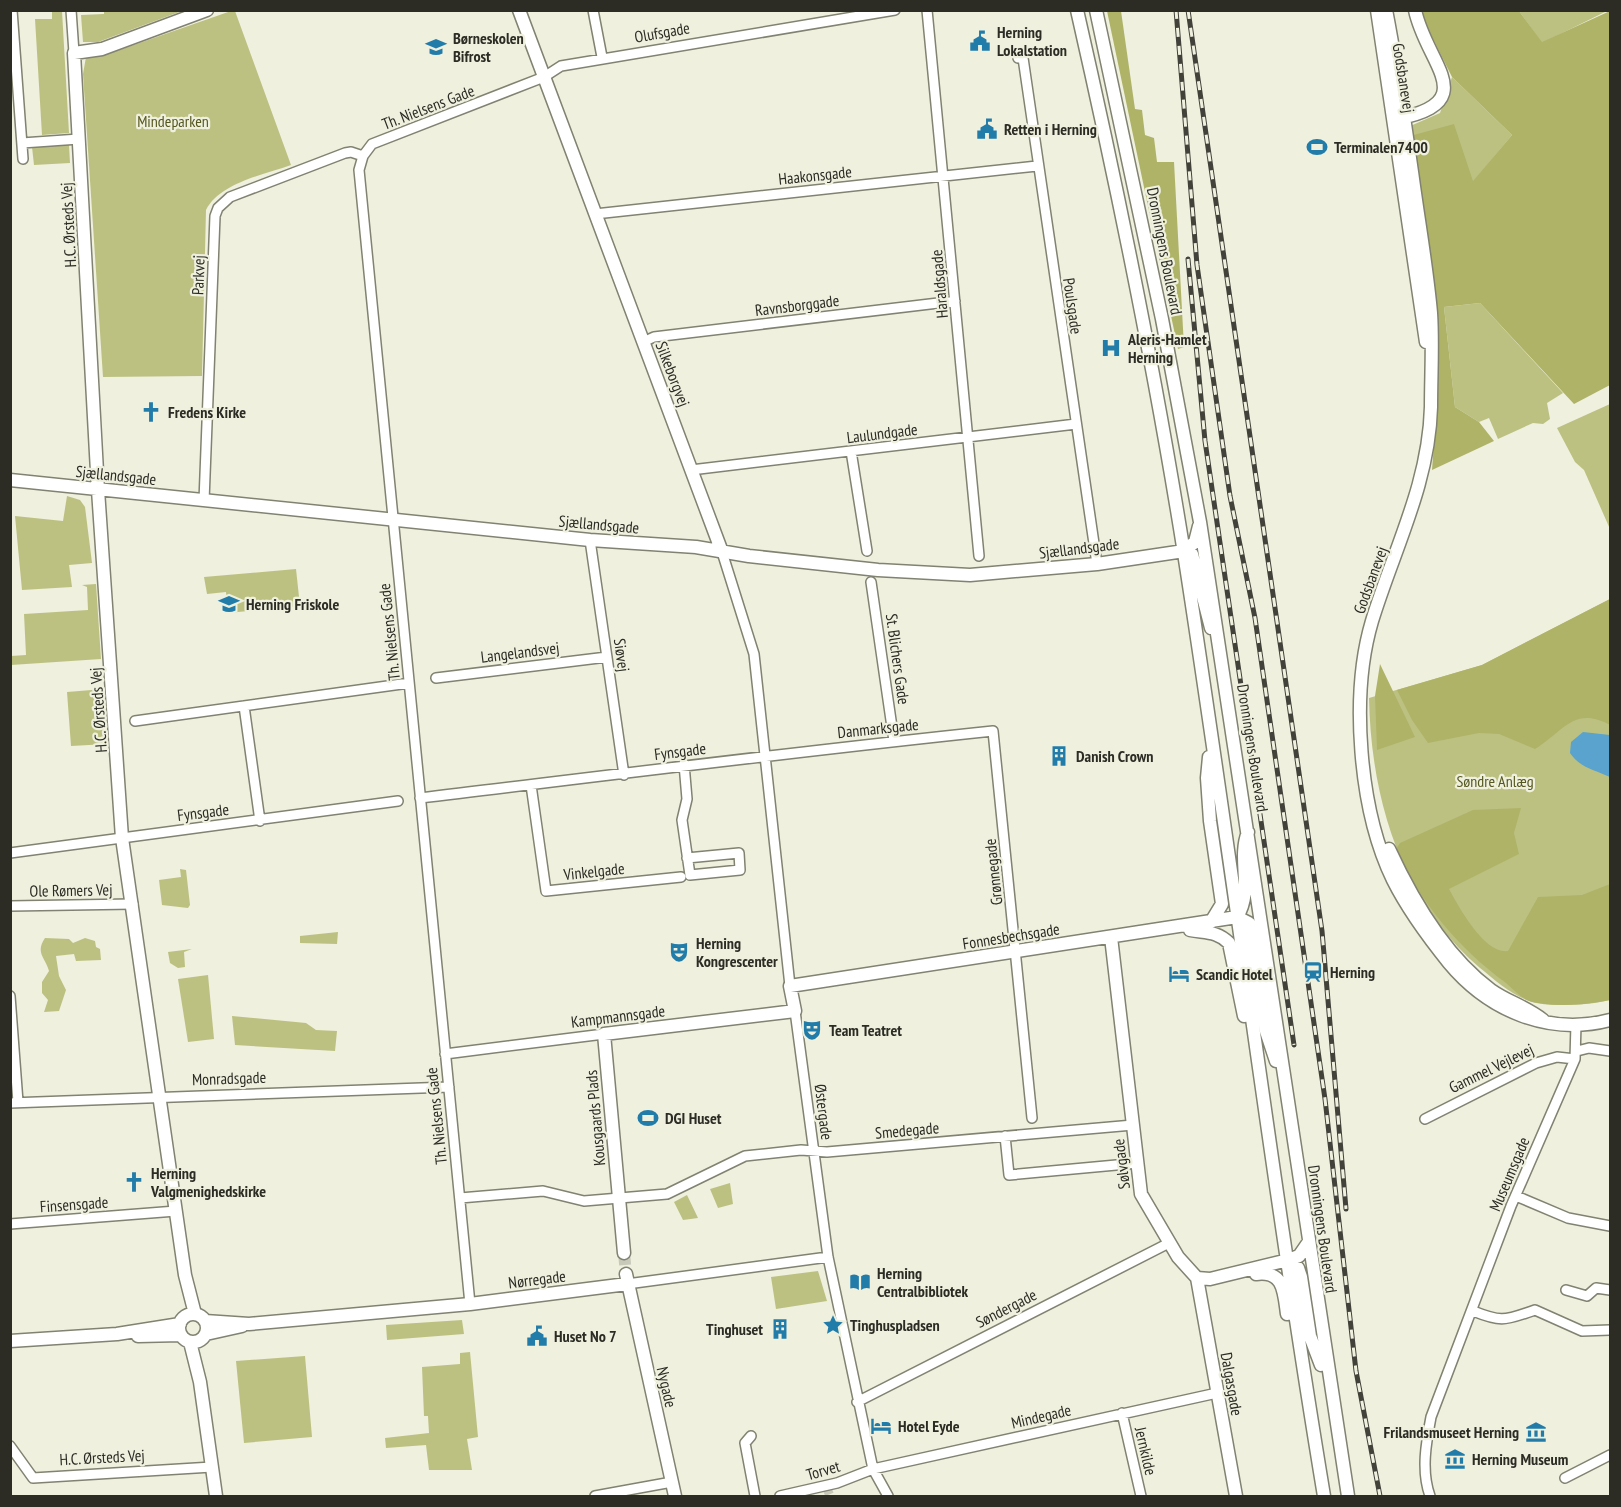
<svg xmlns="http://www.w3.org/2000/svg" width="1621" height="1507" viewBox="0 0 1621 1507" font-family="'PT Sans Narrow',sans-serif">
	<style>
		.green { fill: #bcc181 }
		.forest { fill: #afb368 }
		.water { fill: #59a3ce }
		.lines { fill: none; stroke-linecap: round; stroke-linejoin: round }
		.street-tunnel { stroke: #c8c9b9; stroke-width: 9; stroke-dasharray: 9 4.5; stroke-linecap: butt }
		.secondary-tunnel { stroke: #c8c9b9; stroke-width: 12; stroke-dasharray: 12 6; stroke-linecap: butt }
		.street-casing { stroke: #818271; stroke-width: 12 }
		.secondary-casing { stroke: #818271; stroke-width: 15 }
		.street { stroke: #fff; stroke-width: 9 }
		.secondary { stroke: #fff; stroke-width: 12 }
		.rail-casing { stroke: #42423a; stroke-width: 5 }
		.rail { stroke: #eff0de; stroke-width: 3; stroke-dasharray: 9; stroke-linecap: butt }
		.labels { text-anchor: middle; stroke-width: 4.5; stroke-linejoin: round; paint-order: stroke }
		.street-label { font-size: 16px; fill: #2c2c25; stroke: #eff0de }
		.poi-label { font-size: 16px; font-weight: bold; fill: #2c2c25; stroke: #eff0de; text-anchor: start }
		.park-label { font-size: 16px; fill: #555820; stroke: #eff0de }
	</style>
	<rect width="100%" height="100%" fill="#eff0de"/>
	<path class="green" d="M104,10H182V11L98,42H83L81,15L104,14Z
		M52,11H62L69,133L42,135L35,19H52Z
		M231,11H235L291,165C263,175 220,183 206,210L202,376L103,377L83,74L86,57L108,54Z
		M1519,11H1607L1542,43Z
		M1452,77L1512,135L1473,182L1410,136L1408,127L1440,113Z
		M69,145L70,163L34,165L32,147Z
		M1480,303L1563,393L1547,403L1550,419L1543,424L1533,423L1498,439L1489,418L1479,422L1455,407L1444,307Z
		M1610,404V529L1584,470L1575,462L1557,428Z
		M67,496L80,500L85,507L92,563L69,565L72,587L22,590L15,516L63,521Z
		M296,569L300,606L228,613L226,592L207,594L204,577Z
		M96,584L101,659L11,665V656L26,655L24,614L88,610L87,587L82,585Z
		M1610,599V1000C1590,1005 1549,1008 1529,1001C1510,994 1495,980 1480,968C1401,900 1371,799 1369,698L1482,665Z
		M104,689L107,744L71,746L67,692Z
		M180,869L186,870L190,905L188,908L162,905L159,880L181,877Z
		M338,932L337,944L300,943V936Z
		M45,938L69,939L73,943L85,938L95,941L96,947L100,949L101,960L76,961L74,954L56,956L59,976L66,990L59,1011L44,1012L48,1000L42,993V982L49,971C45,957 35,953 45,938Z
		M192,949L184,952L185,967L178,968L170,963L168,952Z
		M208,975L214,1039L188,1042L178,979Z
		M232,1016L306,1023L316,1030L337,1031L335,1051L235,1045Z
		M730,1183L733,1204L718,1208L710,1189Z
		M687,1195L698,1218L683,1220L674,1202Z
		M818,1271L827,1301L776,1309L771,1277Z
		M462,1320L464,1334L387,1340L386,1325Z
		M470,1352L478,1437L467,1439L472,1470H429L426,1445L386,1448L385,1438L429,1433L428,1416H424L422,1367L460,1364V1353Z
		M305,1356L312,1437L244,1443L236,1361Z"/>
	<path class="forest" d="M1107,11H1121L1135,109L1142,110L1145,135L1154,138L1157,162H1174L1184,347L1178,349Z
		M1421,11H1519L1542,42L1610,11V385L1574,404L1480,303L1444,307L1455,407L1479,422L1494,441L1432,470L1436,416L1410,136L1454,124L1473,181L1512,135L1452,77L1423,19Z
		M1610,599V725C1574,705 1563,732 1535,749L1499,734L1479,733L1428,743L1412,720L1397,690L1482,665Z
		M1380,664L1415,737L1377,750L1375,696Z
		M1521,808L1514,833L1519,854L1449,889C1459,907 1484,954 1508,951L1538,897L1582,895L1610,884V1000C1587,1005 1556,1007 1532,1002C1523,1000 1513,989 1506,983C1457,947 1421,903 1396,849L1400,843L1473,810Z"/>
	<path class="water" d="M1583,732L1610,735V777C1595,770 1580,768 1570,753L1571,742Z"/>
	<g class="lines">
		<path class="street-tunnel" d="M826,1486L830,1496"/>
		<path class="secondary-tunnel" d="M624,1253L626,1274"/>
		<g class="street-casing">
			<path id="street" d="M12,10L23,159
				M71,10L74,53
				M593,10L602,57
				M927,10L979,556
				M1018,58H1023L1097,564
				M22,143L79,139
				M595,214L1037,166
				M643,342L654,337L955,301
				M851,451L867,551
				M691,470L1076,424
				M204,501L215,216L218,208L230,197L345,153L351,152L363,156
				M590,540L624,775
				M722,552L754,654L790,986
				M871,582L894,741
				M436,678L607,657
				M244,706L260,821
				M135,721L409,683
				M684,764L687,799L682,820L690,875L740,870L739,853L687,858
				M531,785L546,891L681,877
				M420,798C611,775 801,751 993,731L1032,1118
				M10,853L398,801
				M10,906L133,904
				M10,996L18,1102
				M795,1011L828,1257L873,1469L888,1496
				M1577,1051L1589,1048L1610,1051
				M445,1054L604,1034
				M10,1103L449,1087
				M1425,1119L1536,1063L1557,1057L1575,1059
				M1005,1136L1009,1175L1138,1163
				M1516,1196L1568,1218L1610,1226
				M460,1198L543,1191L584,1201L667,1194L745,1156L801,1150L827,1152L1133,1125
				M10,1224L176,1211
				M627,1284L828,1257
				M1566,1290L1587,1296L1596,1288L1610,1290
				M470,1304L359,170L363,156L372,144L544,77L561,66L895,10
				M1473,1311C1503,1323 1505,1320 1535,1310L1582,1331L1610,1330
				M857,1402L1169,1243
				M1122,1413L1141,1496
				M751,1436L745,1443L755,1496
				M10,1446L33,1478L212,1467
				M1565,1478L1610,1455
				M595,1496L672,1482
				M780,1496L837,1483L873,1469L1217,1393
				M1430,1496C1421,1471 1426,1443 1431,1417L1511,1206L1575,1059L1576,1024"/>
		</g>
		<g class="secondary-casing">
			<path id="secondary" d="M519,10L722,552
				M1077,10C1118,190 1155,371 1184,553C1233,867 1272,1183 1324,1496
				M1096,10L1162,319L1200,522L1348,1496
				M1377,10L1426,342
				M1386,10C1397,66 1405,123 1413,179C1419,223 1427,268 1431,313C1433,343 1431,376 1431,407C1429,484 1394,549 1372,621C1350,695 1359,810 1393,880C1408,910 1428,937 1449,963C1489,1011 1549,1036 1610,1020
				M1396,119C1484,102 1426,64 1415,10
				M10,480L590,540L696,547L749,556L878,570L970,575L1097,564L1184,551L1195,542L1199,526
				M1184,551L1192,554L1211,628
				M1209,757L1207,778L1210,821L1222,904L1211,922
				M1389,849C1412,899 1446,957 1491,990C1508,1002 1527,1007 1543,1020
				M1237,917L1249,923L1266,1031L1276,1061
				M1237,917C1254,889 1237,861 1248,832
				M1190,930C1206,933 1217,931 1229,943L1244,1016
				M1111,937L1141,1194L1178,1257L1197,1278L1210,1279L1288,1260L1299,1256L1308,1243
				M624,1253L604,1034L795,1011L790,986L1237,917
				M1288,1260L1298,1268L1301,1277L1310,1336L1321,1365
				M626,1274L675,1496
				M1256,1274C1284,1270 1284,1292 1287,1314
				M1197,1278L1236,1496
				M195,1314L185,1275L122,838L98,490L74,53L102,49L207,10
				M179 1328a14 14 0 1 1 28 0a14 14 0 1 1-28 0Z
				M205,1321L249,1324L470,1304L627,1284
				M206,1334L242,1326
				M138,1336L181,1335
				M10,1341L117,1334L180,1324
				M190,1342L200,1382L216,1496"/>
		</g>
		<use href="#street" class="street"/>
		<use href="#secondary" class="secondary"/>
		<g class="rail-casing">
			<path id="rail" d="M1176,10L1197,265L1230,496L1255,618L1325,1099L1356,1371L1380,1496
				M1188,10L1322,931L1346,1209
				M1188,259L1205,441L1294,1045"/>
		</g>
		<use href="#rail" class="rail"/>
	</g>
	<defs>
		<g id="civic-bare" transform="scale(1.62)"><path d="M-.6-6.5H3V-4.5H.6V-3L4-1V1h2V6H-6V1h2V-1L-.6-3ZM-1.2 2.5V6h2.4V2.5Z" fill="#227caa" stroke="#eff0de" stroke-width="2.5" paint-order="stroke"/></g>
		<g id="school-bare" transform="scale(1.62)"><path d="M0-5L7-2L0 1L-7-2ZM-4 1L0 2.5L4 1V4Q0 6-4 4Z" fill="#227caa" stroke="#eff0de" stroke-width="2.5" paint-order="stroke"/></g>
		<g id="stadium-bare" transform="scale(1.62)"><path d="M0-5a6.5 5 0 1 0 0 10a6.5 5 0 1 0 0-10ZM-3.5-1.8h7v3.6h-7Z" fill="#227caa" stroke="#eff0de" stroke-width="2.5" paint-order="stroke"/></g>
		<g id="hospital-bare" transform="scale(1.62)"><path d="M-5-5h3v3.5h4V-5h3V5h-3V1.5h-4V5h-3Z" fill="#227caa" stroke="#eff0de" stroke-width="2.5" paint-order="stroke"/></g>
		<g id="church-bare" transform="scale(1.62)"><path d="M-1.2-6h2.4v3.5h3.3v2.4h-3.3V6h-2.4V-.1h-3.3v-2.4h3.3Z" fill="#227caa" stroke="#eff0de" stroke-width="2.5" paint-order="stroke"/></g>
		<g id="building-bare" transform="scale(1.62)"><path d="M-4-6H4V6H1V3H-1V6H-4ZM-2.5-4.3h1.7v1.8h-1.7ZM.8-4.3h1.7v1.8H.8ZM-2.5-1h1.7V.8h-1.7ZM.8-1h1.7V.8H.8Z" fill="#227caa" stroke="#eff0de" stroke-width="2.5" paint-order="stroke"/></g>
		<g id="theatre-bare" transform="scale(1.62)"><path d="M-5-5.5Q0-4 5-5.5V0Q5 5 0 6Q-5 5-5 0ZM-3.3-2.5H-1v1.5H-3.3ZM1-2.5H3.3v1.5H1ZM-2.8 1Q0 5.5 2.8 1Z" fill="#227caa" stroke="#eff0de" stroke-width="2.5" paint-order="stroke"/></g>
		<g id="station-bare" transform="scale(1.62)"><path d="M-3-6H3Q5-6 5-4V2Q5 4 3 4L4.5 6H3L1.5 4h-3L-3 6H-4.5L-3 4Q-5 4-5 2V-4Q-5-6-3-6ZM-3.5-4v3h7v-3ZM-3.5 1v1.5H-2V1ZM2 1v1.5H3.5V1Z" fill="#227caa" stroke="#eff0de" stroke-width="2.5" paint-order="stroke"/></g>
		<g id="hotel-bare" transform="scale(1.62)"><path d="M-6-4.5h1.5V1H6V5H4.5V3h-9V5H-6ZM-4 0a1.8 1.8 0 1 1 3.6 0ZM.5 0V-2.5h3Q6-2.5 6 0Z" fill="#227caa" stroke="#eff0de" stroke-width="2.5" paint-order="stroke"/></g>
		<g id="library-bare" transform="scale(1.62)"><path d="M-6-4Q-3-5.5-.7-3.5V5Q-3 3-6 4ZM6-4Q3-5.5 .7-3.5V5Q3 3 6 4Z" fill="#227caa" stroke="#eff0de" stroke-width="2.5" paint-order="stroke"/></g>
		<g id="sight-bare" transform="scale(1.62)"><path d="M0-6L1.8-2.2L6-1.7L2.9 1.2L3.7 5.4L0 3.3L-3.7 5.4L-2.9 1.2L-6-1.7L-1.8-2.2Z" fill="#227caa" stroke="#eff0de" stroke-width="2.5" paint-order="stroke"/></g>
		<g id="museum-bare" transform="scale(1.62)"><path d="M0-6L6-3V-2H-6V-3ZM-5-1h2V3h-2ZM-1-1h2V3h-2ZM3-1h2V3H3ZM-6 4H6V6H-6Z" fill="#227caa" stroke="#eff0de" stroke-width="2.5" paint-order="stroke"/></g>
	</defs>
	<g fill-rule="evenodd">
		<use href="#civic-bare" x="980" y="41"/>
		<use href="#school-bare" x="436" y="47"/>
		<use href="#civic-bare" x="987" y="129"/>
		<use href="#stadium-bare" x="1317" y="147"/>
		<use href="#hospital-bare" x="1111" y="348"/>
		<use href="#church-bare" x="151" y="412"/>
		<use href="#school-bare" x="229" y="604"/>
		<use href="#building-bare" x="1059" y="756"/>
		<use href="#theatre-bare" x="679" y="952"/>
		<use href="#station-bare" x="1313" y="972"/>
		<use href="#hotel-bare" x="1179" y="974"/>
		<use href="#theatre-bare" x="812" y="1030"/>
		<use href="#stadium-bare" x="648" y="1118"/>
		<use href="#church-bare" x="134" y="1182"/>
		<use href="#library-bare" x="860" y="1282"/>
		<use href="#sight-bare" x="833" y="1325"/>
		<use href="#building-bare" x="780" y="1329"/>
		<use href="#civic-bare" x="537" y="1336"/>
		<use href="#hotel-bare" x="881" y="1426"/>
		<use href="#museum-bare" x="1536" y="1432"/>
		<use href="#museum-bare" x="1455" y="1459"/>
	</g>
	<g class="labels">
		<g class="street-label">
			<text transform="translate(662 32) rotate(-10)" y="6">Olufsgade</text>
			<text transform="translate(1404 78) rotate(81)" y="6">Godsbanevej</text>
			<text transform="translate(428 107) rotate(-21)" y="6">Th. Nielsens Gade</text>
			<text transform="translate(815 175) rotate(-6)" y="6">Haakonsgade</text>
			<text transform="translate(68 225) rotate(-93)" y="6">H.C. Ørsteds Vej</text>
			<text transform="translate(1165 251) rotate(79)" y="6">Dronningens Boulevard</text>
			<text transform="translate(198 275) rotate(-88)" y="6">Parkvej</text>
			<text transform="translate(939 284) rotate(-95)" y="6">Haraldsgade</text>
			<text transform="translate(797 305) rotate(-7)" y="6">Ravnsborggade</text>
			<text transform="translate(1073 306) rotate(82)" y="6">Poulsgade</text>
			<text transform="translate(673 374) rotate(69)" y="6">Silkeborgvej</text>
			<text transform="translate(882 433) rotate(-7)" y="6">Laulundgade</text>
			<text transform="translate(116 475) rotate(6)" y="6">Sjællandsgade</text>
			<text transform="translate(599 524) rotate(5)" y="6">Sjællandsgade</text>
			<text transform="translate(1079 548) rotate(-7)" y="6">Sjællandsgade</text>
			<text transform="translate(1370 580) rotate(-70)" y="6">Godsbanevej</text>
			<text transform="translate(389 632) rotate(-96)" y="6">Th. Nielsens Gade</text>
			<text transform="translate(520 652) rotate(-7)" y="6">Langelandsvej</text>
			<text transform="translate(622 655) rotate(82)" y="6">Siøvej</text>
			<text transform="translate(898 659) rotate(82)" y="6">St. Blichers Gade</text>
			<text transform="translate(98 710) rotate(-94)" y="6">H.C. Ørsteds Vej</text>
			<text transform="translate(878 728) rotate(-6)" y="6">Danmarksgade</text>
			<text transform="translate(1253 748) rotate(81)" y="6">Dronningens Boulevard</text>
			<text transform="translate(680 751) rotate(-7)" y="6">Fynsgade</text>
			<text transform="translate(203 812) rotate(-7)" y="6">Fynsgade</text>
			<text transform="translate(594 871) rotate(-6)" y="6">Vinkelgade</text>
			<text transform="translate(993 872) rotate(-96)" y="6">Grønnegade</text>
			<text transform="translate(71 890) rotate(-1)" y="6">Ole Rømers Vej</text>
			<text transform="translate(1011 936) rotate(-9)" y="6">Fonnesbechsgade</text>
			<text transform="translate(618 1016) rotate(-7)" y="6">Kampmannsgade</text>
			<text transform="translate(1491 1068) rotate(-26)" y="6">Gammel Vejlevej</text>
			<text transform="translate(229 1078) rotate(-2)" y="6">Monradsgade</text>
			<text transform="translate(824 1112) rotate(83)" y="6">Østergade</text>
			<text transform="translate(436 1116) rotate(-96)" y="6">Th. Nielsens Gade</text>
			<text transform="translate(595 1118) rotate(-95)" y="6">Kousgaards Plads</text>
			<text transform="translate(907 1130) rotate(-5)" y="6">Smedegade</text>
			<text transform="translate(1121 1164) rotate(-97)" y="6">Sølvgade</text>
			<text transform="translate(1509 1174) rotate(-67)" y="6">Museumsgade</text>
			<text transform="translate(74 1204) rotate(-4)" y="6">Finsensgade</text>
			<text transform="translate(1323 1229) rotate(82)" y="6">Dronningens Boulevard</text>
			<text transform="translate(537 1279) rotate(-7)" y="6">Nørregade</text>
			<text transform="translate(1006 1308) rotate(-27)" y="6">Søndergade</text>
			<text transform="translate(1232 1384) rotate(80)" y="6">Dalgasgade</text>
			<text transform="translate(667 1387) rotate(77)" y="6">Nygade</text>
			<text transform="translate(1041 1416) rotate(-13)" y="6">Mindegade</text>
			<text transform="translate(1146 1451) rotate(77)" y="6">Jernkilde</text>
			<text transform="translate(102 1457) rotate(-3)" y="6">H.C. Ørsteds Vej</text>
			<text transform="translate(823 1470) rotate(-16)" y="6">Torvet</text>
		</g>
		<g class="poi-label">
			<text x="997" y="38">Herning<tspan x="997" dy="18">Lokalstation</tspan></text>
			<text x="453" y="44">Børneskolen<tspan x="453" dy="18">Bifrost</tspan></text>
			<text x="1004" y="135">Retten i Herning</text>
			<text x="1334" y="153">Terminalen7400</text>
			<text x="1128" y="345">Aleris-Hamlet<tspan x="1128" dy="18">Herning</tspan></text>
			<text x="168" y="418">Fredens Kirke</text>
			<text x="246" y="610">Herning Friskole</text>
			<text x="1076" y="762">Danish Crown</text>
			<text x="696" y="949">Herning<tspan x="696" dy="18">Kongrescenter</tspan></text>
			<text x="1330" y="978">Herning</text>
			<text x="1196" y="980">Scandic Hotel</text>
			<text x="829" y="1036">Team Teatret</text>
			<text x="665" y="1124">DGI Huset</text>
			<text x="151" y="1179">Herning<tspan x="151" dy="18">Valgmenighedskirke</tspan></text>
			<text x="877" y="1279">Herning<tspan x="877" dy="18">Centralbibliotek</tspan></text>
			<text x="850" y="1331">Tinghuspladsen</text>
			<text x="763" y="1335" text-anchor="end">Tinghuset</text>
			<text x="554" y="1342">Huset No 7</text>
			<text x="898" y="1432">Hotel Eyde</text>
			<text x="1519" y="1438" text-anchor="end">Frilandsmuseet Herning</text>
			<text x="1472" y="1465">Herning Museum</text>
		</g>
		<g class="park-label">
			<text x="173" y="127">Mindeparken</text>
			<text x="1495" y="787">Søndre Anlæg</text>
		</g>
	</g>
	<rect width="1621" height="1507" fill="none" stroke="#2c2c25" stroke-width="24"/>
</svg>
